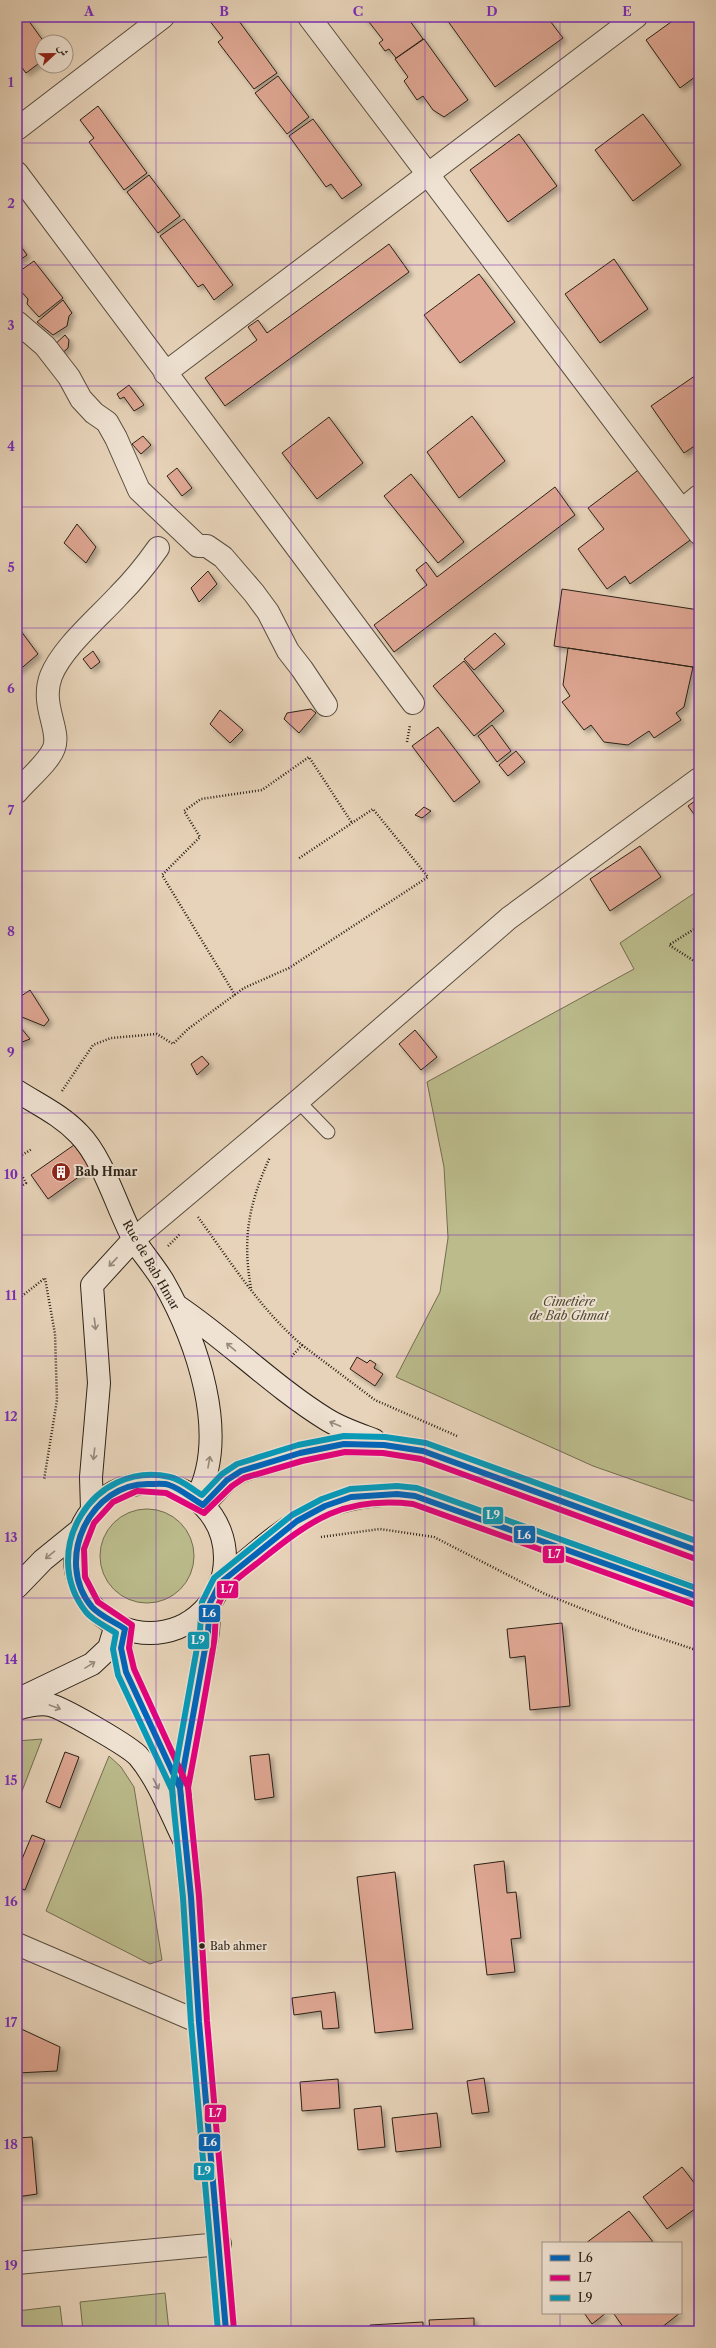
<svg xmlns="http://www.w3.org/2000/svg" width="716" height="2348" viewBox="0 0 716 2348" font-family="'Libre Caslon Text',Amiri,serif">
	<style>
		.green { fill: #bbbb8b; stroke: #726e50 }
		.building { fill: #dea692; stroke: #2a2116; filter: url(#shadow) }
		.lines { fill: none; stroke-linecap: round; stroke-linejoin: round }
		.lane-casing { stroke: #594e3f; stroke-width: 15 }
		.street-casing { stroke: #594e3f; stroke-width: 24 }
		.secondary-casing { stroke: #2a2116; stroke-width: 24 }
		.path { stroke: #2a2116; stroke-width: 2.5; stroke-dasharray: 1 2; stroke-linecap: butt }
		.lane { stroke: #efe2d2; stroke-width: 13 }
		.street { stroke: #efe2d2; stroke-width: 22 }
		.secondary { stroke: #efe2d2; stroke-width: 22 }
		.bus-1-casing { stroke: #efe2d2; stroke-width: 9 }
		.bus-2-casing { stroke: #efe2d2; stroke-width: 9 }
		.bus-3-casing { stroke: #efe2d2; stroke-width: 9 }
		.bus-1 { stroke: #0065bd; stroke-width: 6 }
		.bus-2 { stroke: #e5007d; stroke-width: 6 }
		.bus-3 { stroke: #049bbc; stroke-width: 6 }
		.oneway { stroke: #968b7d }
		.grid { fill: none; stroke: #7b2cbf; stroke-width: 1; stroke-opacity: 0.55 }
		.bus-dot { fill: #2a2116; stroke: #efe2d2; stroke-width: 1.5 }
		.labels { text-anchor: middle; stroke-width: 4; stroke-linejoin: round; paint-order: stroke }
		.bus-label { font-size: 11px; fill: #2a2116; stroke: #efe2d2; text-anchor: start }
		.poi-label { font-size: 12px; font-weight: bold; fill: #2a2116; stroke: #efe2d2; text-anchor: start }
		.street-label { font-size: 12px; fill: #2a2116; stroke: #efe2d2 }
		.park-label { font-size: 12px; font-style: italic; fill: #4e4833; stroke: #efe2d2 }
		.line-badge { stroke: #efe2d2; stroke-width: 1.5 }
		.badge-label { font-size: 11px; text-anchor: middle; font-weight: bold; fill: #fff }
		.neatline { fill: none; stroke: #7b2cbf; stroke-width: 1.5 }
		.grid-label { font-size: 13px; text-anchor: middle; font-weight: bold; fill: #7b2cbf }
	</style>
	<defs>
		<filter id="shadow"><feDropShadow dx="3.5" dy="3.5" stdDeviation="2" flood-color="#0004"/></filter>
	</defs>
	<rect width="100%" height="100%" fill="#e7d3b9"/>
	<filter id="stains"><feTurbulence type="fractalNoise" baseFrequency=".005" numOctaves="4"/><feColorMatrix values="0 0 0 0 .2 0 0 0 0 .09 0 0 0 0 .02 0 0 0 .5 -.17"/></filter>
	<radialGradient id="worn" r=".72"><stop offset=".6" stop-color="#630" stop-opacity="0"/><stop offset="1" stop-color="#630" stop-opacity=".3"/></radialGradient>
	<path class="green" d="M699,890V1503L593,1466L396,1377L440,1292L448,1238L444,1167L427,1082L634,969L620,943Z
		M100 1556a47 47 0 1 1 94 0a47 47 0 1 1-94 0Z
		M42,1739L17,1804V1741Z
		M109,1756L121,1767L134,1787L162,1960L150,1964L46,1911Z
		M165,2293L169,2331H83L80,2302Z
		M60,2306L63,2331H17V2311Z"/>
	<path class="building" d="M17,17H26L44,42H42V61L26,73L17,61Z
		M213,17H236L277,73L254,89L218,42L223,38L209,20Z
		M364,17H374L367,22Z
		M376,17H407L423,39L396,58L389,49L385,51L379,43L383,40L369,22Z
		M445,17H547L563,38L495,87Z
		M678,17H699V74L680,88L646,40Z
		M424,39L468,100L444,117L433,110L423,96L417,100L404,81L408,77L395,59Z
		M278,76L309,117L287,134L255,93Z
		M98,106L147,173L124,190L89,142L94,138L80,120Z
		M643,114L681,165L633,201L595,150Z
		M313,119L362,185L342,199L331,184L326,187L289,136Z
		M519,134L557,186L508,222L470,170Z
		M149,175L180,216L158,233L127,192Z
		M184,219L233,285L214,300L203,284L198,287L160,236Z
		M17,241L27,255L17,262Z
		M389,244L409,272L225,406L205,378L257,340L248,327L258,320L267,333Z
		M614,259L648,309L600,343L565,294Z
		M34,261L63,298L39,317L27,304L28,299L17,287V273Z
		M479,274L515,322L460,363L424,315Z
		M63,300L72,313L69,316L67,326L53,335L37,322Z
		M65,335L69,340L68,348L60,355L53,346Z
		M699,373V443L684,453L651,406Z
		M129,385L144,405L134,411L124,397L120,399L117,394Z
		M472,416L505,461L459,498L427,452Z
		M329,417L363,463L317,499L282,453Z
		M143,436L151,445L141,454L132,444Z
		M177,468L192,488L182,496L167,476Z
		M641,468L693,538L630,584L625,576L607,589L578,549L604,529L588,508Z
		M411,474L464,542L438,563L384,496Z
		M555,487L575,515L394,652L374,625L427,585L416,570L426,562L437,577Z
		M77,524L96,547L86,563L64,543Z
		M208,571L217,584L199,602L191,588Z
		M562,589L699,610V668L554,646Z
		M18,627L38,654L17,672V628Z
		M495,633L505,644L474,670L464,659Z
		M568,648L693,667L684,707L676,713L681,720L654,738L649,731L628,745L604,742L591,725L584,730L562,702L570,696L563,685Z
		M93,651L100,662L91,669L83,659Z
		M464,661L504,711L474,736L433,686Z
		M311,709L316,713L299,733L284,719L287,713Z
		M220,710L243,730L230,743L210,724Z
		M492,725L511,751L497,762L478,736Z
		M438,727L480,782L454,802L412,746Z
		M516,751L525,762L508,776L499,765Z
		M699,798V821L688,806Z
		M424,807L431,811L422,818L415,815Z
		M640,846L661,877L610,911L590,879Z
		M30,990L49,1020L44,1026L17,1015V999Z
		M17,1023L30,1039L17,1044Z
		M415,1030L437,1057L421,1070L399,1044Z
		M202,1056L209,1064L197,1075L191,1064Z
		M74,1145L91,1168L48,1199L31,1175Z
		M357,1357L367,1363L370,1360L376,1364L374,1368L383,1374L375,1386L350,1369Z
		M562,1623L570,1706L530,1710L525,1656L510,1658L507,1629Z
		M65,1752L79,1757L60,1808L46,1802Z
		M269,1754L274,1797L255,1800L250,1756Z
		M32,1835L45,1840L25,1890L17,1887V1871Z
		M504,1861L507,1893L516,1892L521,1938L511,1939L515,1972L487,1975L474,1865Z
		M395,1872L413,2029L375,2033L357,1877Z
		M335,1992L339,2028L323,2029L321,2011L294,2015L292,1998Z
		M17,2027L60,2047L57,2071L17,2073Z
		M484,2078L489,2112L472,2114L467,2081Z
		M338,2079L340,2108L302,2111L300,2082Z
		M381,2106L385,2147L358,2150L354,2109Z
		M437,2113L441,2147L396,2152L392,2118Z
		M17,2121L18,2138L32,2137L37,2194L17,2197Z
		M682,2167L699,2189V2206L667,2229L643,2197Z
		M629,2211L653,2242L586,2243Z
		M584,2313H606L592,2324Z
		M615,2313H680L657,2331H626L614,2314Z
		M474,2318V2331H430L429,2320Z
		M423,2322V2331H371L370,2325Z"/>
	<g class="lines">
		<g class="lane-casing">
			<path id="lane" d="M298,1101L328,1132"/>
		</g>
		<g class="street-casing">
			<path id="street" d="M309,17L699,533
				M17,129L163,17
				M17,173L413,703
				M17,322L45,346L69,377L81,399L94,413L107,422L116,438L139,490L198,546H207L223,557L254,593L268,612L288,651L302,669L326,705
				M165,373L636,17
				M682,510L699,496
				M17,792C27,780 49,762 54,748C61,730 40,705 51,676C62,648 98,618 119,595C134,580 146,565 158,548
				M134,1239L298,1101L509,918L699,779
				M210,1603L208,1632L180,1788L191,1897L199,2022L226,2331
				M125,1629L121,1648L126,1672L180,1788
				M17,1944L199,2022
				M17,2263L220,2244"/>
		</g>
		<g class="secondary-casing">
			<path id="secondary" d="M17,1091C39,1105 61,1115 79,1134C103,1158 117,1208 133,1238C142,1253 154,1266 163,1281C196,1339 231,1435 196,1499
				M177,1306C229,1341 273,1386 326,1419C340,1428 358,1434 374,1440
				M75 1558a75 75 0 1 1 150 0a75 75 0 1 1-150 0Z
				M203,1505L227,1480L241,1471L300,1453L344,1444L384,1445L423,1451L699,1551
				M92,1510L91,1477L99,1383L92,1285L134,1239
				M220,1583C284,1529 324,1487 415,1496L699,1597
				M17,1587L43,1560L80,1530
				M17,1700L92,1664L109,1648L116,1625
				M17,1709C27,1706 40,1703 50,1705C63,1708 131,1747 139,1757C159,1781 171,1814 185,1842"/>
		</g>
		<path class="path" d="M407,742L410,725
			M699,926L669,945L699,964
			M235,995L162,875L200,837L184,811L201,799L262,790L309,757L352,823
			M62,1091L93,1045L111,1038L157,1034L173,1044L188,1029L244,988L289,968L428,877L373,809L298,859
			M17,1158L32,1149
			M17,1167L26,1183L17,1189
			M198,1217C230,1261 261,1310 302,1345L291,1357
			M168,1246L180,1234
			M251,1288C242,1238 249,1203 270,1157
			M17,1300L45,1278L55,1334L57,1400L44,1480
			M302,1345L375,1400L457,1436
			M321,1537L380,1529L434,1537L545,1594L633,1629L699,1651"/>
		<use href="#lane" class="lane"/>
		<use href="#street" class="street"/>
		<use href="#secondary" class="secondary"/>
		<g class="bus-1-casing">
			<path id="bus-1" d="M181,1796L180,1788L208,1632L210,1603L220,1583L297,1521L325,1506L351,1497L397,1494L415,1496L699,1597
				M226,2331L199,2022L191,1897L180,1788L126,1672L121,1648L125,1629C115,1622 100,1616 92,1607C53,1561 90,1481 151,1484C156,1484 164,1483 169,1485C181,1489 192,1499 203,1505L227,1480L241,1471L300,1453L344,1444L384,1445L423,1451L699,1551"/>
		</g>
		<g class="bus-2-casing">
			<path id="bus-2" d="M189,1795L188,1788C197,1740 206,1691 214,1642C216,1630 214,1614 219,1603C227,1584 244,1574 260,1561C312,1519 344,1496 413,1504L696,1605
				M234,2330L207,2021L199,1896L188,1787L134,1669L129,1648L132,1625L98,1602L85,1577L84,1549L94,1523L113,1502L137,1491L166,1493L204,1513L232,1486L244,1478L302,1461L345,1452L383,1453L421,1459L696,1559"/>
		</g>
		<g class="bus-3-casing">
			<path id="bus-3" d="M173,1797L172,1787L200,1631L202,1602L214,1578L292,1515L322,1499L350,1489L397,1486L417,1488L699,1589
				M218,2331L191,2023L183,1898L172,1790L118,1675L113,1649L116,1633C107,1627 92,1620 86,1612C38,1551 93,1460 170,1477C180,1479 192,1489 202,1495L222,1474L237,1464L298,1445L344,1436L385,1437L426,1443L699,1542"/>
		</g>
		<use href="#bus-1" class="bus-1"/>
		<use href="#bus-2" class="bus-2"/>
		<use href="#bus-3" class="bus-3"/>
	</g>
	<defs><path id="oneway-shaft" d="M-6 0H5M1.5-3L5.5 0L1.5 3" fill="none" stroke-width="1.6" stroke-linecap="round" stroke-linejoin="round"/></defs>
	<g class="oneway">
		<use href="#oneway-shaft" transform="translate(113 1262) rotate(133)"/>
		<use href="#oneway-shaft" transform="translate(95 1324) rotate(83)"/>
		<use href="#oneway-shaft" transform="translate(231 1347) rotate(-140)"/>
		<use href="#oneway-shaft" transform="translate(335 1424) rotate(-157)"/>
		<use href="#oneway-shaft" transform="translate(94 1454) rotate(97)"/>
		<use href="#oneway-shaft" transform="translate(209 1462) rotate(-80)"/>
		<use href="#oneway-shaft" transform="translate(50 1555) rotate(141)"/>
		<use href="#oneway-shaft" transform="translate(90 1665) rotate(-32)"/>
		<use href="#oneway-shaft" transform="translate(55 1707) rotate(20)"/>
		<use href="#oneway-shaft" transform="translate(156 1784) rotate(63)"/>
	</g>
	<path class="grid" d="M156,17V2331M291,17V2331M425,17V2331M560,17V2243M17,143H699M17,265H699M17,386H699M17,507H699M17,628H699M17,750H699M17,871H699M17,992H699M17,1113H699M17,1235H699M17,1356H699M17,1477H699M17,1598H699M17,1720H699M17,1841H699M17,1962H699M17,2083H699M17,2205H699M560,2313V2331"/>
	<defs>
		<g id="building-disc" transform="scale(1)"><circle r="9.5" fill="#8f2418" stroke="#efe2d2"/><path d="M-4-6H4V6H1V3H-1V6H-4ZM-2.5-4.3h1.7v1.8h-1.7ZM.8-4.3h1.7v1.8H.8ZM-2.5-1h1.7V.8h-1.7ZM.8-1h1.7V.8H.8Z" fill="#fff"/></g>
	</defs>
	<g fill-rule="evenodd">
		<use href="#building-disc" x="61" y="1172"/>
	</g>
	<circle class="bus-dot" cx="202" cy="1946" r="3.5"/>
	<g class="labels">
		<g class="bus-label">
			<text x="210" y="1950">Bab ahmer</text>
		</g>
		<g class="poi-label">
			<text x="75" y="1176">Bab Hmar</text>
		</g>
		<g class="street-label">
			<text transform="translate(151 1265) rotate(60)" y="4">Rue de Bab Hmar</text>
		</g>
		<g class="park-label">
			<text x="569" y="1306">Cimetière<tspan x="569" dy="14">de Bab Ghmat</tspan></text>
		</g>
	</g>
	<g class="line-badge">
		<rect x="482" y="1506" width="22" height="19" rx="4" fill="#049bbc"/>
		<rect x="513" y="1525" width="23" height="19" rx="4" fill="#0065bd"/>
		<rect x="542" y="1545" width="23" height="19" rx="4" fill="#e5007d"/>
		<rect x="216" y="1580" width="23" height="19" rx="4" fill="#e5007d"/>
		<rect x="198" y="1604" width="23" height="19" rx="4" fill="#0065bd"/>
		<rect x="187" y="1631" width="23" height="19" rx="4" fill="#049bbc"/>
		<rect x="204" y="2104" width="23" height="19" rx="4" fill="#e5007d"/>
		<rect x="198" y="2133" width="23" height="19" rx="4" fill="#0065bd"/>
		<rect x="193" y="2162" width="22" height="19" rx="4" fill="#049bbc"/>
	</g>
	<g class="badge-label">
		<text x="493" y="1519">L9</text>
		<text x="524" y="1539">L6</text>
		<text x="554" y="1558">L7</text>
		<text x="227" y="1593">L7</text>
		<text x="209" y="1617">L6</text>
		<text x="198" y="1644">L9</text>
		<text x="215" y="2117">L7</text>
		<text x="210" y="2146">L6</text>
		<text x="204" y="2175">L9</text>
	</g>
	<rect width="716" height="2348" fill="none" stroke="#e7d3b9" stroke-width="44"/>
	<rect x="542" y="2242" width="140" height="72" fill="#efe2d2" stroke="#a09587"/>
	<rect x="550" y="2255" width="20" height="6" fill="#0065bd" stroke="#a09587"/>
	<text x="578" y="2262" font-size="12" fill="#2a2116">L6</text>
	<rect x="550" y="2275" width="20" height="6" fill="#e5007d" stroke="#a09587"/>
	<text x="578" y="2282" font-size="12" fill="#2a2116">L7</text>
	<rect x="550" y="2295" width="20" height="6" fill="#049bbc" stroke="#a09587"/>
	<text x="578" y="2302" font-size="12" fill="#2a2116">L9</text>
	<g transform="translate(54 54) rotate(68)"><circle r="19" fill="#efe2d2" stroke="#a09587"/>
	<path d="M0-3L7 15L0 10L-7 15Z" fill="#8f2418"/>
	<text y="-6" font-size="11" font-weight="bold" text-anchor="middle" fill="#2a2116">ش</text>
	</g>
	<rect x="22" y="22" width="672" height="2304" class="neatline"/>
	<g class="grid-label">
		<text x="89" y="16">A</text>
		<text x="224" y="16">B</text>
		<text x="358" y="16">C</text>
		<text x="492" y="16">D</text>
		<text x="627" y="16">E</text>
		<text x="11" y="87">1</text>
		<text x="11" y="208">2</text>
		<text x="11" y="330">3</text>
		<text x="11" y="451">4</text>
		<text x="11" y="572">5</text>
		<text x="11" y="693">6</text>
		<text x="11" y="815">7</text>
		<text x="11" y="936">8</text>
		<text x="11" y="1057">9</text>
		<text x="11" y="1179">10</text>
		<text x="11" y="1300">11</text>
		<text x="11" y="1421">12</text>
		<text x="11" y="1542">13</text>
		<text x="11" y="1664">14</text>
		<text x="11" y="1785">15</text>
		<text x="11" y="1906">16</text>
		<text x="11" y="2027">17</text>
		<text x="11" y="2149">18</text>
		<text x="11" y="2270">19</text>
	</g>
	<rect width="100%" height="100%" filter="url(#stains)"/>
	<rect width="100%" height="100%" fill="url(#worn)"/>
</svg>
